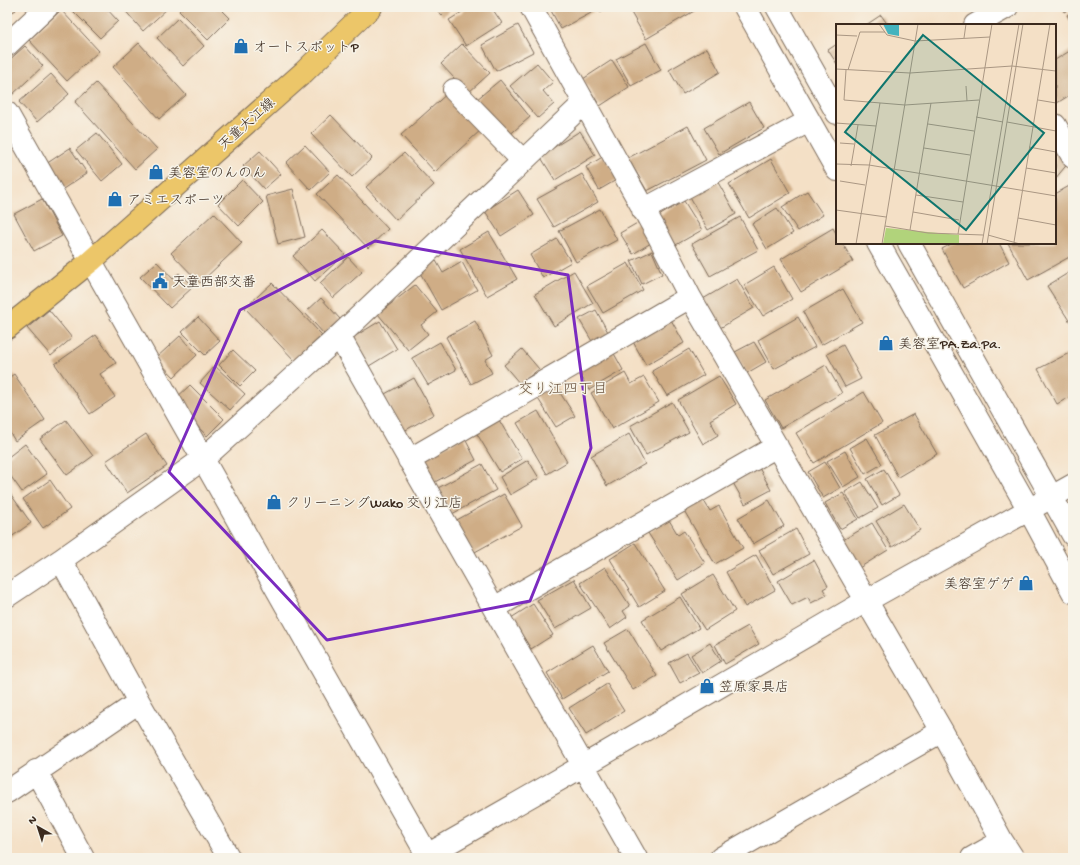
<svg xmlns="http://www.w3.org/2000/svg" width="1080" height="865" viewBox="0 0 1080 865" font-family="'Gochi Hand','Klee One',sans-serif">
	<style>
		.building { fill: #cfad86 }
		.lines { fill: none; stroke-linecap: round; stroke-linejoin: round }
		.minor-casing { stroke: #7c6a59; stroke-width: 24 }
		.major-casing { stroke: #7c6a59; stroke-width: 24 }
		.minor { stroke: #fff; stroke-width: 22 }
		.major { stroke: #ecc669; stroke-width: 22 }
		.marked { fill: none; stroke: #7b2cbf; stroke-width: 3; stroke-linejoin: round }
		.labels { text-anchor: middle; stroke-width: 3; stroke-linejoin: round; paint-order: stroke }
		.poi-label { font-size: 14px; fill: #3b2a1e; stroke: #f7f3e8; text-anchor: start }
		.street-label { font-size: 14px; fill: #3b2a1e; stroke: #f7f3e8 }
		.neighbourhood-label { font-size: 15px; fill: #6f5842; stroke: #f7f3e8 }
		.inset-road { fill: none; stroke: #aa9783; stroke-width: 1 }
		.view { fill: #0f766e; fill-opacity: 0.15; stroke: #0f766e; stroke-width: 2 }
		.inset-edge { fill: none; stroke: #3b2a1e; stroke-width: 2 }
	</style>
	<rect width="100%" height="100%" fill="#f7f3e8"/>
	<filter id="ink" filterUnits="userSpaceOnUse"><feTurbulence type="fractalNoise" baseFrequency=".025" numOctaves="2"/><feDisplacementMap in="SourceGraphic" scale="8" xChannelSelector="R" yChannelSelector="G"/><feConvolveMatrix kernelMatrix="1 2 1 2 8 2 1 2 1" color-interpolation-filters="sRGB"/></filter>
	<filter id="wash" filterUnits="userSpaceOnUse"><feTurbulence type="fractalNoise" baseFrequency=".012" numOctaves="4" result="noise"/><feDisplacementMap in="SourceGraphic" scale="16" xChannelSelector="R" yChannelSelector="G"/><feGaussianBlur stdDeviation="0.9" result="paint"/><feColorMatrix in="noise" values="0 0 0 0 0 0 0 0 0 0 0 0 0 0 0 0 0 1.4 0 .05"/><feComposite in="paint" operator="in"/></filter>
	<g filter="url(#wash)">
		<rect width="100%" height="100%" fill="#f4e0c6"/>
		<g id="blocks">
			<path class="building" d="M7,7H14L16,10L7,15Z
				M75,7H105L118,21L100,38L72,10Z
				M122,7H167L168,8L143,31Z
				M183,7H219L230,18L208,40L179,11Z
				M434,7H452L443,16Z
				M470,7H491L502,23L466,46L449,20Z
				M549,7H591L593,12L561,29Z
				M597,7H609L600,12Z
				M632,7H701L646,39L629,9Z
				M1062,7H1073L1064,12Z
				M61,10L99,51L67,81L29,40Z
				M1073,12V26L1067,15Z
				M881,15L888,25H866Z
				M178,18L204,46L183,66L157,38Z
				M518,25L533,52L496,71L482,45Z
				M139,43L186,95L159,119L113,67Z
				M646,43L661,70L631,86L616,59Z
				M462,44L490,73L468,93L441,64Z
				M837,44V64L828,50Z
				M25,46L43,66L12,95L7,90V62Z
				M707,48L720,72L683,94L669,70Z
				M1073,49V93L1057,103L1055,100V60Z
				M612,60L629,87L600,106L583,79Z
				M537,63L553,82L543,91L554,104L538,118L510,86Z
				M51,74L69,94L37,122L19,102Z
				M500,80L530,117L507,137L476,100Z
				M96,83L157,149L135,169L75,102Z
				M449,92L482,129L435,172L401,135Z
				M749,102L764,128L719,154L704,128Z
				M331,115L372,158L352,177L311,134Z
				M688,126L706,160L647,191L628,158Z
				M580,131L595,155L555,180L540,156Z
				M97,133L122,164L102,181L76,150Z
				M1055,137L1069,162L1055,179Z
				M305,145L330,172L311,190L286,163Z
				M70,148L87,173L63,189L46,164Z
				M260,151L281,174L264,189L243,166Z
				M404,153L434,185L396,220L366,187Z
				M604,156L618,179L599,190L586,167Z
				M771,159L790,193L749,218L729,184Z
				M582,174L598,202L554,227L537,199Z
				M338,175L388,229L368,248L317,194Z
				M716,179L736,214L708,230L688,194Z
				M242,180L263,202L239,226L218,204Z
				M1073,184V255L1028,280L1008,243H1055V194Z
				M293,189L305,237L278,244L266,196Z
				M518,190L534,215L501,236L485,211Z
				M807,191L823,215L798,231L782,207Z
				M42,199L62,236L34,251L14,214Z
				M684,201L702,230L674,246L657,217Z
				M777,208L793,233L767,249L752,224Z
				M600,209L617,240L576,262L559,231Z
				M214,213L242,243L200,283L171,253Z
				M740,217L758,250L710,276L692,244Z
				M639,222L651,243L633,254L620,233Z
				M833,228L837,235V243H842L853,261L801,292L781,259Z
				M322,230L345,254L315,281L293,256Z
				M489,232L517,279L487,296L460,249Z
				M557,239L571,262L543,278L530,255Z
				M953,243H999L1009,262L963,288L942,249Z
				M652,251L662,274L642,284L631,261Z
				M348,257L362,272L333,298L320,283Z
				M435,259L443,273L462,262L477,290L441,310L418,269Z
				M157,262L173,279L179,273L193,287L170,308L140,277Z
				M628,263L643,290L603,313L587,286Z
				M774,267L792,299L763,316L744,285Z
				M1073,270V321L1070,322L1047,286Z
				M574,271L593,303L554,326L535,294Z
				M737,279L754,308L720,328L703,299Z
				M272,283L322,335L295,361L245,308Z
				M415,285L437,312L421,325L428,334L408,350L378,314Z
				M843,289L862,322L821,345L803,312Z
				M321,298L340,319L324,334L305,313Z
				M49,310L72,338L51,356L27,328Z
				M596,310L609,334L593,343L579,319Z
				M198,317L220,341L205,355L182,332Z
				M798,317L815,347L774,369L758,340Z
				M670,318L684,343L646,365L632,340Z
				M380,321L397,349L369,366L352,338Z
				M475,321L493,355L485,360L492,373L471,384L446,337Z
				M96,335L116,363L100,374L115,397L90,414L55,364Z
				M180,336L197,355L174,377L156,358Z
				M440,342L456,370L428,385L412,358Z
				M754,342L766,362L747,373L735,352Z
				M843,345L861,379L845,387L827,354Z
				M611,348L623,370L589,390L577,368Z
				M522,349L539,369L520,384L504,365Z
				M689,349L704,375L667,396L652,371Z
				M233,350L255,371L240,386L219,365Z
				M1073,351V395L1057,404L1038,369Z
				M826,365L842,393L781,428L765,400Z
				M215,366L245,394L230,410L200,383Z
				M625,373L631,384L644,377L659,402L612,429L591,393Z
				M14,374L45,420L15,441L7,428V379Z
				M719,376L736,404L710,420L718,435L703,444L678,400Z
				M414,378L434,414L404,431L383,395Z
				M553,382L575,416L556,427L535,394Z
				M190,385L224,419L207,436L173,401Z
				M864,392L882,423L814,463L796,433Z
				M672,402L689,432L646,455L630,426Z
				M538,411L567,462L547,474L517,423Z
				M914,414L937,454L898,477L875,435Z
				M496,415L522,459L500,472L474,429Z
				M66,420L93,456L67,475L40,439Z
				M146,434L167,466L127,493L106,461Z
				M629,434L645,464L607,486L591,456Z
				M464,437L476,460L433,483L421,460Z
				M867,438L882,464L865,474L850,448Z
				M25,444L47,474L22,492L7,471V458Z
				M845,451L860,477L843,487L827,461Z
				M528,460L539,478L510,495L500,477Z
				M825,462L840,488L823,498L808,472Z
				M482,464L496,490L452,514L438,488Z
				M758,466L771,490L745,504L732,481Z
				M884,469L899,495L882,505L867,479Z
				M50,480L70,509L43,528L23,499Z
				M862,482L878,508L860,518L845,492Z
				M7,489L31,523L7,540Z
				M843,493L858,519L840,529L825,503Z
				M504,494L522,526L473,553L455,521Z
				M701,496L710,511L719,506L743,548L715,564L682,507Z
				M769,500L784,526L753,544L738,518Z
				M904,504L920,530L892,547L876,521Z
				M669,520L678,535L684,531L705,563L678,580L648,533Z
				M872,523L888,550L859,568L843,540Z
				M796,529L809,554L773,574L759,550Z
				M635,543L665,591L639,607L610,559Z
				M756,555L775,590L745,607L726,572Z
				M814,560L828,586L823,589L827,595L811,603L808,597L792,605L778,581Z
				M605,567L630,606L623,611L627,617L610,629L580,583Z
				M713,575L735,611L705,630L682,594Z
				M574,579L591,608L555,629L537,600Z
				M680,597L699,628L661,651L642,620Z
				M533,604L553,635L531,649L511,618Z
				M748,626L759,644L725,664L715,645Z
				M628,629L657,676L633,690L604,643Z
				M710,643L721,661L702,673L691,655Z
				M593,645L608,671L562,699L547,673Z
				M687,653L699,673L680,683L669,663Z
				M607,684L624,711L586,735L569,708Z"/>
		</g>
	</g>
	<g filter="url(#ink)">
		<use href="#blocks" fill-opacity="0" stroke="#7c6a59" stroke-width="1"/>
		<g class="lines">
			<g class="minor-casing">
				<path id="minor" d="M531,7L659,237L690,297L942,731L1002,841L1013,858
					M745,7L837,170
					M777,7L837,113
					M975,25L1007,7
					M7,45L47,7
					M454,90L523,161
					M7,113L429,858
					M1055,125L1073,157
					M643,210L809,121
					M878,243L1029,510L1073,592
					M909,243L1073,535
					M339,336L636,858
					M409,460L690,297
					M61,560L139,702L229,858
					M7,596L61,560L203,459L339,336L584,103
					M494,608L777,446
					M36,771L83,858
					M7,792L139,702
					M422,858L583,766L866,601L1073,485
					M721,858L942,731
					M972,858L1002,841"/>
			</g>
			<g class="major-casing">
				<path id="major" d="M7,328L91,261L304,72L371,7"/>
			</g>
			<use href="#minor" class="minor"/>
			<use href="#major" class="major"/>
		</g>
	</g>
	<path class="marked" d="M375,241L568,275L591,448L530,601L327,640L169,472L240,310Z"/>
	<defs>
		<g id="shop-bare" transform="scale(1.2)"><path d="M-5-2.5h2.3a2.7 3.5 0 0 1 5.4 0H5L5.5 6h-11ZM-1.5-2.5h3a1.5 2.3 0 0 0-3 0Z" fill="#1f6fb2" stroke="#f7f3e8" stroke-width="2.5" paint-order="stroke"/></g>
		<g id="civic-bare" transform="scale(1.2)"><path d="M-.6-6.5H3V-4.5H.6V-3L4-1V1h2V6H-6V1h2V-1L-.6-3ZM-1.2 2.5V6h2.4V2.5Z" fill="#1f6fb2" stroke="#f7f3e8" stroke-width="2.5" paint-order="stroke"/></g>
	</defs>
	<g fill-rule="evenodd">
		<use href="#shop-bare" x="241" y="46"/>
		<use href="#shop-bare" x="156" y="172"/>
		<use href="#shop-bare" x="115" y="199"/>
		<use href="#civic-bare" x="160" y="281"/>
		<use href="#shop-bare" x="886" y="343"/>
		<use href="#shop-bare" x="274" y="502"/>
		<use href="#shop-bare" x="1026" y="583"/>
		<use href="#shop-bare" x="707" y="686"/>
	</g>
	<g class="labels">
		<g class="poi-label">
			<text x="253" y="51">オートスポットP</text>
			<text x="168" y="177">美容室のんのん</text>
			<text x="127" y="204">アミエスポーツ</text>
			<text x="172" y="286">天童西部交番</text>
			<text x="898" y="348">美容室PA.Za.Pa.</text>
			<text x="286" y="507">クリーニングWako 交り江店</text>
			<text x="1014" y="588" text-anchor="end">美容室ゲゲ</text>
			<text x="719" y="691">笠原家具店</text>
		</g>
		<g class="street-label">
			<text transform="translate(246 123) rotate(-42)" y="5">天童大江線</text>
		</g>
		<g class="neighbourhood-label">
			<text x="563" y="393">交り江四丁目</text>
		</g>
	</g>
	<g transform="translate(836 24)">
		<rect width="220" height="220" fill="#f4e0c6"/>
		<path d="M50,204L123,211V219L47,220Z" fill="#b1d37b"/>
		<path d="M47,0H63V12L52,10Z" fill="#44b3be"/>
		<path class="inset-road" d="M43,0L51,11L79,17L154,13M0,11L21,12M128,14L130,0M0,45L74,49L176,42L220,47M10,46L8,76L69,81L143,76M12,46L24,8H49M130,62L131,77M202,76L220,79M140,93L167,98M171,98L220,107M0,99L40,102M92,100L138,107M4,119L18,120M193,123L220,128M88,124L134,131M0,140L33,141L220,172M15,142L22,101M190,144L220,149M4,157L29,161M80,171L127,178M0,186L50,193M77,188L123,196M182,194L220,201M49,202L92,209L147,211M74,206L95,79M122,210L156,0M152,211L184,220M178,218L214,0M20,220L44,79M46,220L82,0M146,220L183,0M151,220L187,0"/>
		<path class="view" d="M87,11L208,109L130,206L9,108Z"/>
		<rect width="220" height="220" class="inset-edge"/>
	</g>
	<rect width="1080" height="865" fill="none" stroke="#f7f3e8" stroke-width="24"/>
	<g transform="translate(38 827) rotate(321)" stroke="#f7f3e8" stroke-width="3" paint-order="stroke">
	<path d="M0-3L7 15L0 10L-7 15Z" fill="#3b2a1e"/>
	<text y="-6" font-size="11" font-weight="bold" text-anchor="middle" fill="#3b2a1e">N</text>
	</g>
</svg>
